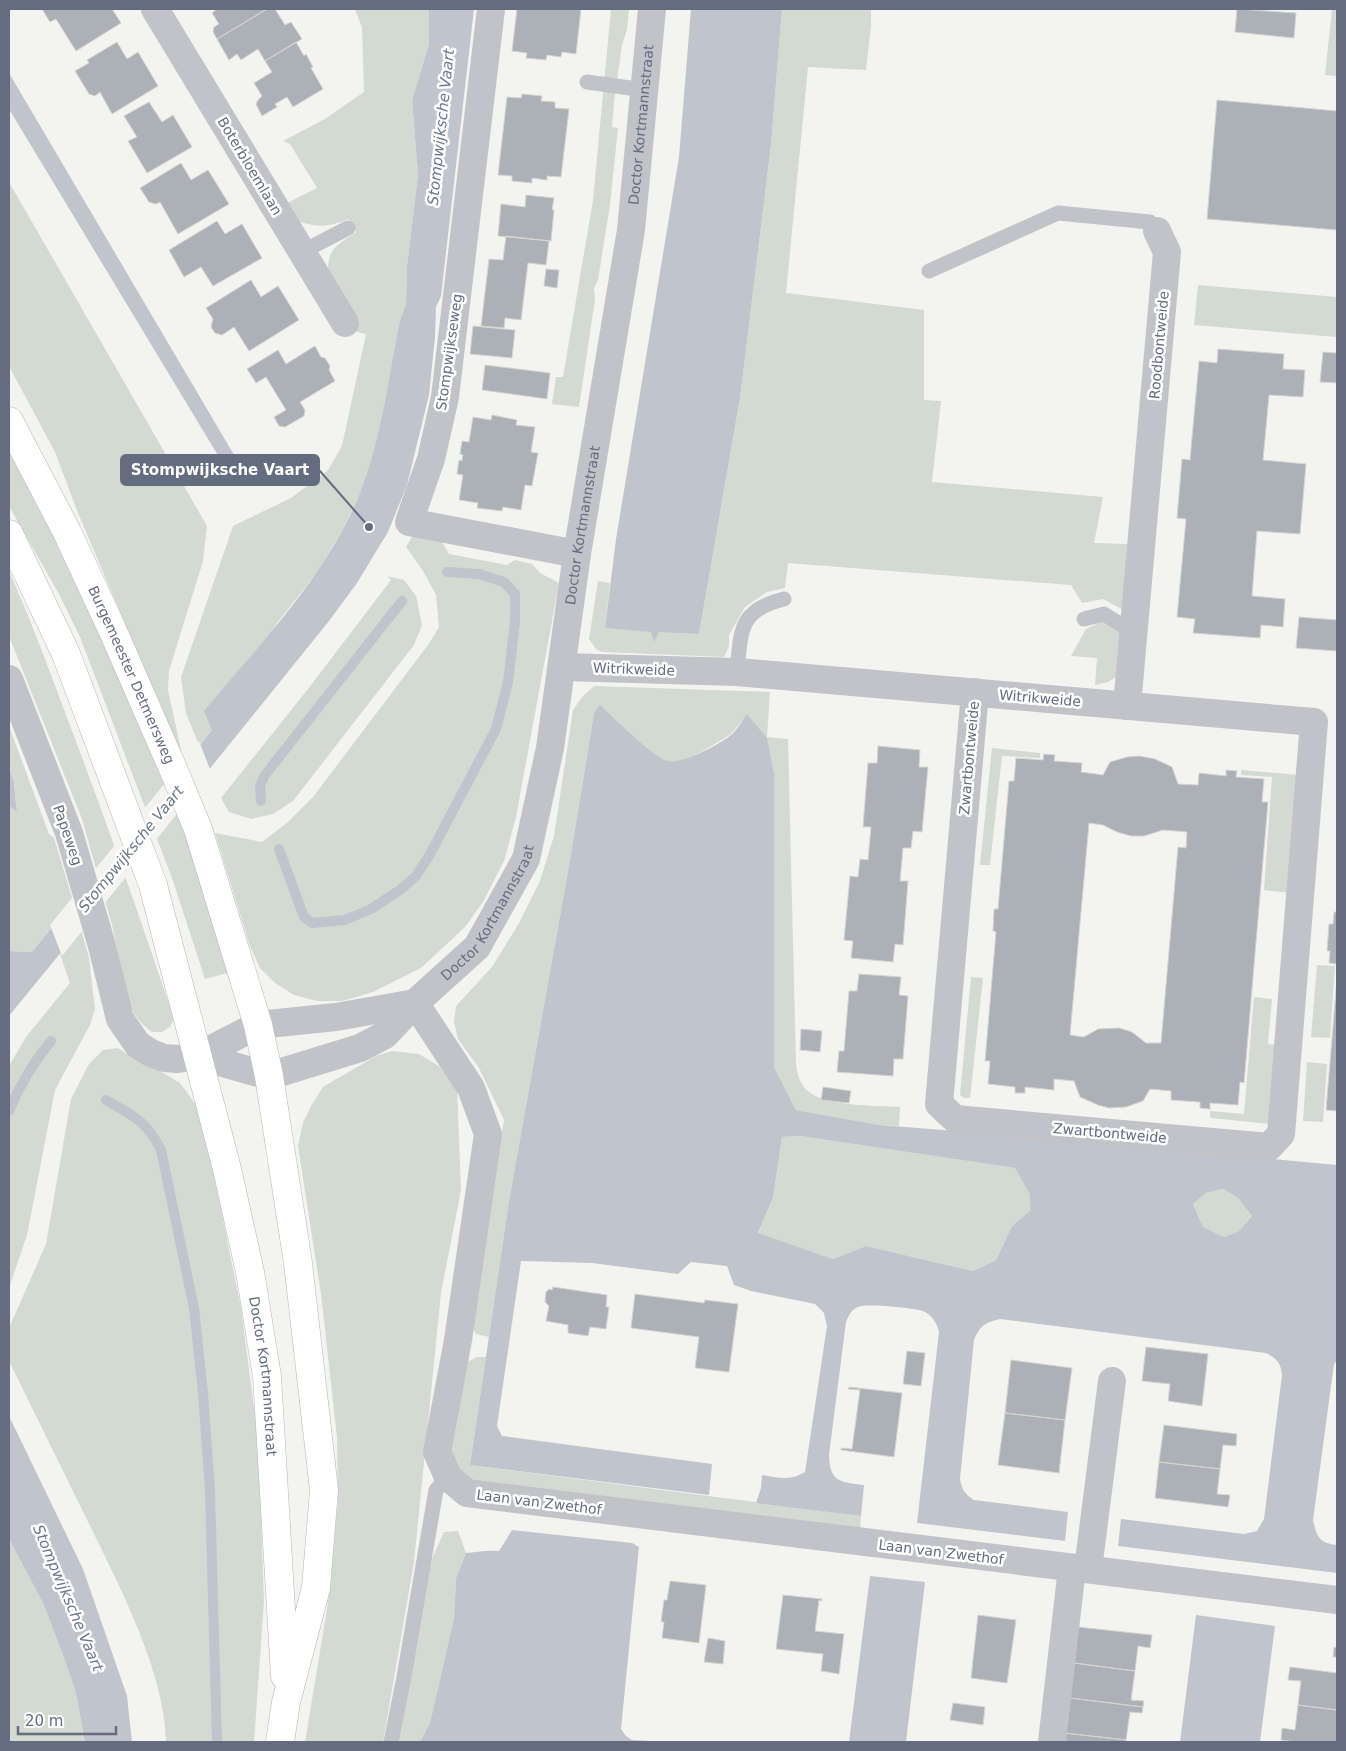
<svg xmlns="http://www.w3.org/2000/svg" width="1346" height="1751" viewBox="0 0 1346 1751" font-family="'DejaVu Sans',sans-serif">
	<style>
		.green { fill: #d2dad1 }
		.water { fill: #c0c5cd; fill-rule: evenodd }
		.pier { fill: #f3f4f0 }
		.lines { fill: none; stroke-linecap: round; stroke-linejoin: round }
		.stream { stroke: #c0c5cd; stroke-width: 10 }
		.building { fill: #acb0b7; stroke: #d4d5d3; fill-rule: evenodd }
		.primary-casing { stroke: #b5b6bb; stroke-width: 29 }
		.lane { stroke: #c2c3c8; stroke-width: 15 }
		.street { stroke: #c2c3c8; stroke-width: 28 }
		.primary { stroke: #fff; stroke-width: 28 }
		.labels { text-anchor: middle; stroke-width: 5; stroke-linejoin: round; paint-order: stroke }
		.street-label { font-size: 14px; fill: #646c7f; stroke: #fff }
		.water-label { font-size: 15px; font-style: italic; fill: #6a788a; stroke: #fff }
		.leader { fill: none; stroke: #646c7f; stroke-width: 2 }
		.callout-dot { fill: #646c7f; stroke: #fff; stroke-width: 2 }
		.callout { fill: #646c7f; stroke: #646c7f; stroke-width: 2 }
		.callout-label { font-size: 15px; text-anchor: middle; font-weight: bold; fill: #fff }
	</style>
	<rect width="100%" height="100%" fill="#f3f4f0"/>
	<path class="green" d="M355,9H429V44L412,100L418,175L407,266L406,304L400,320L379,436L364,484L344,527L318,571L277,623L212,730L199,745L186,713L181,677L233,526L291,498L328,470L342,446L366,334L352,331L328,269C328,247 340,244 356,232L349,219C326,228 315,228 293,219L285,204L317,188L290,144L283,141L325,119L364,92L362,28Z
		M611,9H629L627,30L622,45L614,102L612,127L618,128L610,205L598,280L594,288L595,299L579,407L552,404L556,377H563L593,200Z
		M782,9H871V26L866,70L808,67L786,293L924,310V400L941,401L932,482L1103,497L1094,543L1128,544L1123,610L1103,599L1082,603L1071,585L788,563L785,588L767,592L745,607L729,635V646L724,657L602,652L596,649L589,639L598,581L610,583L605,628L699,634L740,398L771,145Z
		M1332,9H1337V76L1325,75Z
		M9,182L207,526L203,561L169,671L168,690L181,750L179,751L78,513L55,452L9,366Z
		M1198,285L1337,297V337L1194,325Z
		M9,443L26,475L167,776L231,972L205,979L172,878L80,637L59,594L9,506Z
		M413,535L442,542L449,554L507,565L515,560L532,564L540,573L559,583L516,817L504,861L483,902L465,927L421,968L373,992L342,1001H317L294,995L275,983L260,968L250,946L215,833L262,842L288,822L313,797L428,645L439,627L436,595L423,571L406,547Z
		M9,571C34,627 55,686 77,744C111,835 143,926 174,1019L170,1027L162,1032H152L142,1024L134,1014L129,1001L112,925L82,819L9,636Z
		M387,576L404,580L416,596L422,625L414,645L293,801L273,814L251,819L229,812L221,798L308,689L391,580Z
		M1103,621L1123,633L1118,676L1108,682L1095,685L1097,658L1071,656L1086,629Z
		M594,686L770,692L767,737L788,739L796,1065C798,1076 800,1085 809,1092C827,1107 877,1105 900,1107L899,1126L879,1125L796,1110L774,1067L748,714L730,735L699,753L678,762H668L654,754L594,713L570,860L509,1201L489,1337L476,1334L470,1324L504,1120L479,1068L458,1039L454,1022L456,1006L492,967L519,923L540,881L554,836L573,710L583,696Z
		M9,726L49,834L54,838L73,901L32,952L9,951V806L17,812L14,782L9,769Z
		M992,748L1040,753V758L1002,756L990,865H980Z
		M1241,770L1300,775L1291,893L1264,890L1272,777L1241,775Z
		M81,929L89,958L95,1009L90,1025L55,1090L27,1235L9,1288V1066L26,1037L70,983L60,954Z
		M1317,965L1335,966L1330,1038L1311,1037Z
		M971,977L983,978L970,1098H964L960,1095Z
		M1254,997L1272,999L1268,1044L1278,1045L1270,1124L1210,1118V1111L1244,1114Z
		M118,1048L133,1058L155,1068L180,1083L201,1112L241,1308L258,1439L264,1601L254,1742H166C165,1675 122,1591 93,1532C65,1475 37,1418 9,1361V1328L46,1244L71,1099L89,1064L103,1050Z
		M392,1051L419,1054L439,1066L457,1088L461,1190L441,1293L414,1562L383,1742H305L328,1603L338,1501L337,1437L321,1294L298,1146L303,1123L311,1106L323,1087L376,1056Z
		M1307,1062L1327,1064L1323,1122L1303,1121Z
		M800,1136L1015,1168L1030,1195V1212L1012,1226L996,1260L973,1271L866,1246L833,1259L758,1234L773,1198L782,1137Z
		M1223,1189L1238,1198L1252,1216L1239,1231L1224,1237L1203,1227L1193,1204L1206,1193Z
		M477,1357H486L470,1465L861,1516L860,1531L470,1482L447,1456L464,1364Z
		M458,1531L466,1553L456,1578L454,1618L430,1723L420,1742H398L414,1658L426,1584L433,1556L444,1532Z
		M9,1539L43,1603L64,1658L76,1693L85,1742H9Z"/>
	<path class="water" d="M429,9H474L441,296L436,307L435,337L429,395L407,485L388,532L357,583L329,621L107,896L9,1016V951L32,952L212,730L204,711C263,640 332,571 364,482C383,430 389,374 400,320L406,304L407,266L418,175L412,100L429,44Z
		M691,9H782L771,145L740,398L699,634L659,632L654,642L651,632L605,628L616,539L679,157Z
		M9,73L250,482L242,484L231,477L9,109Z
		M600,705C614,718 651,756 668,761C680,765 721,744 731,735C737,730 742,721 747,714L767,738L774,774V1067L796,1110L879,1125L1061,1139L1337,1165V1361L1334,1364L1313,1520C1317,1537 1319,1543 1337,1545V1573L1118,1546L1121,1519L1244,1534L1257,1531L1264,1519L1282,1375C1281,1363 1277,1359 1266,1353L1000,1319C984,1323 980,1326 974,1340L960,1479C962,1490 965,1494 974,1500L1068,1512L1065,1541L917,1523L939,1332C937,1323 932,1315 923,1311C912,1308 867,1303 858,1307C851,1310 849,1315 846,1322L829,1455C830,1482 839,1482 864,1485L861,1516L756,1503L761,1488L762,1475C778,1478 790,1481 805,1472L827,1326L824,1313L815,1304L751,1291L734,1285L727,1266L691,1262L678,1274L592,1263L521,1261L497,1426L502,1436L712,1464L709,1495L470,1465L509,1201L570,860L594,713ZM800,1136L1015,1168L1030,1195V1211L1012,1226L996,1260L973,1271L866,1246L833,1259L758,1233L773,1198L782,1137ZM1223,1189L1238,1198L1252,1216L1239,1231L1224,1237L1203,1227L1193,1204L1206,1193Z
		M9,769L14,782L17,812L9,806Z
		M9,1416L83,1569L127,1696L132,1742H85L76,1693L64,1658L43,1603L9,1539Z
		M512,1530L632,1543L639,1547L621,1729L626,1736L632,1740L669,1742H420L430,1723L454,1618L456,1578L466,1553C479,1552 485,1550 499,1551Z
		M870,1576L925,1582L906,1742H849Z
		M1196,1615L1275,1626L1260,1742H1180Z"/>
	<path class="pier" d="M199,741L211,772L62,956L50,925Z"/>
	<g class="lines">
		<path class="stream" d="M261,801L260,786L265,775L402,601
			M279,849L304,917L312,923L345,920L371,909L400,890L416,876L429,856L496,729L508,682L515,622V594L504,582L479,574L447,572
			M106,1100C133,1116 146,1120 161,1150L194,1308L203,1393L210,1491L217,1742
			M9,1111C20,1084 32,1064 51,1041"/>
	</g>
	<path class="building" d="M42,9H112L121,23L76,51L56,19L50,22Z
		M217,9H267L217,39L213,32L214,27L219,24L212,13Z
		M267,9H275L285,25L291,22L302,39L265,61L258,49L241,60L237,54L229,60L217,39Z
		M517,9H581L576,54L562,52L561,57L547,55L546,60L526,58L527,53L512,51Z
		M1237,9L1296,13L1294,38L1235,32Z
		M117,42L127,59L138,52L158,86L112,114L100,92L95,96L89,94L75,71L89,63L87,60Z
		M296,42L304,56L306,54L313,67L311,68L323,89L293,107L287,97L275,104L277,107L262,116L256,104L258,100L262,96L254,83L272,72L265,61Z
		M522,94L542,96L541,101L555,102V108L569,109L561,177L547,176V180L532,178V183L512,181V176L498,175L507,97L521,98Z
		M1217,100L1337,111V230L1207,219Z
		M149,102L162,122L173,115L192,147L147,173L128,141L137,137L124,116Z
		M181,163L191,180L208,170L229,204L178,234L160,202L156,204L149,202L140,188Z
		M526,195L554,198L552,210H554L551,241L498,236L501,204L525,207Z
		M217,221L225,234L242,224L262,258L213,286L201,267L184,277L169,250Z
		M506,236L549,241L546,265L528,263L521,320L505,318L504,328L481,326L489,259L503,260Z
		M546,269L559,270L557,288L544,286Z
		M251,280L261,297L278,286L299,320L249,351L234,327L222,335L215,333L211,327L213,319L206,308Z
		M473,326L515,330L512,358L470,354Z
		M315,346L321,357L325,358L330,366L329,370L335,381L300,402L305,410L304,416L285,427L279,426L274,417L286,410L266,377L256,383L247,369L278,350L286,364Z
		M1218,349L1284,354L1283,369L1305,370L1303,397L1269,395L1263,460L1306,464L1300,534L1257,531L1252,596L1285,599L1283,627L1261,625L1260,638L1193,633L1195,619L1177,617L1186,519L1177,518L1182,459L1190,460L1199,361L1217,363Z
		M1323,352L1337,353V383L1320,382Z
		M485,365L550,373L547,399L482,390Z
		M492,415L517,420L516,425L535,427L531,452L538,453L532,486L525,485L521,510L503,507L502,511L477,508L478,503L459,500L463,475L457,474L459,460L462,461L463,455L460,454L462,441L469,442L473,417L491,420Z
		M1299,617L1337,620V651L1296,648Z
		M878,746L920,750L919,767H928L922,832L913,831L911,848H903L900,881H908L903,945L895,944L893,962L851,958L853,941L844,940L850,876L858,877L860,859L868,860L871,827H863L868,763H877Z
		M1044,754L1055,755L1054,761L1082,763L1081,772L1103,775L1110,762L1127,757L1139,756L1155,759L1172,767L1178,784L1198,785L1199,773L1226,776V770L1237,771L1236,777L1264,779L1262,802H1268L1244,1083L1240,1082L1238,1105L1210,1103V1109L1200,1108V1102H1198L1171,1100V1091L1150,1089L1143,1101L1126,1107L1109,1108L1098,1105L1080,1097L1074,1081L1054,1079V1090L1025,1087V1093H1015V1087L988,1084L990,1061H985L996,932L993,931L994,909H998L1009,781H1014L1016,758L1043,760ZM1089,823L1103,825L1117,832L1131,836H1144L1163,830L1187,832L1186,848L1178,847L1161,1043H1146L1132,1032L1119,1028L1098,1029L1084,1037L1070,1035Z
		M1334,912H1337V964L1329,963L1330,951H1327L1329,924H1333Z
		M859,974L901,977L899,995L908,996L903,1059H894L893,1076L837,1072L839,1051H844L849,991H857Z
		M1337,978V1111L1326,1110Z
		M801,1029L822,1031L820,1052L800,1050Z
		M823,1087L851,1091L849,1103L821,1100Z
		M553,1287L607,1295L606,1307H609L606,1329L590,1327L588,1336L568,1333V1325L546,1321L549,1306L545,1302L546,1292L549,1289L552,1290Z
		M635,1294L704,1303L705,1300L738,1304L729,1372L695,1368L699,1337L631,1328Z
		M1146,1347L1208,1354L1202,1406L1168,1401L1170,1384L1142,1381Z
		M907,1351L925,1353L921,1386L903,1384Z
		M1011,1360L1072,1368L1065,1420L1005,1413Z
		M849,1387L902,1393L894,1457L841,1450V1448L852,1449L860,1390L848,1389Z
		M1005,1413L1065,1420L1059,1473L998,1465Z
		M1164,1425L1237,1434L1236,1446L1223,1445L1220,1469L1159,1462Z
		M1159,1462L1220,1469L1217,1494L1230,1495L1228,1507L1155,1498Z
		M670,1581L706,1585L699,1643L662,1638L664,1622H661L664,1600H667Z
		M783,1595L822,1599V1601L819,1600L815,1631L844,1634L839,1674L821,1671L823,1654L776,1649Z
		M978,1615L1016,1620L1007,1683L971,1678Z
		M1078,1627L1152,1635L1150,1648L1138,1646L1135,1671L1074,1663Z
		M708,1638L725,1641L723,1664L704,1662Z
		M1334,1647L1337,1648V1657H1333Z
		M1074,1663L1135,1671L1131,1700L1144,1701L1143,1707L1070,1698Z
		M1290,1667L1337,1673V1710L1298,1705L1301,1681L1288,1680Z
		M1070,1698L1143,1707L1142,1713L1130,1712L1126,1740L1065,1733Z
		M953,1703L985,1707L983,1725L950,1720Z
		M1298,1705L1337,1710V1742H1296L1281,1740L1282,1728L1295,1730Z
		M1065,1733L1126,1740V1742H1064Z"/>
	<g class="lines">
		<g class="primary-casing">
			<g id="primary">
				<path id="s2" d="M9,421L67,532L112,629L174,771L198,829L258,1025L269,1076L298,1263L324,1490L316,1588L286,1702L280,1742"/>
				<path id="s3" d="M9,534L66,654L153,885L227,1169L250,1272L267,1376L285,1676"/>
			</g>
		</g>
		<path class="lane" d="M587,82L645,90
			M302,252L348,228
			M929,271L1058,213L1150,222L1157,231
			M1084,619L1104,614L1133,632
			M737,672C741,632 738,610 784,599
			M391,1742L404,1677L436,1490L448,1477"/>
		<g class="street">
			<path d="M155,9L345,323"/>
			<path d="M491,9L445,397L431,459L409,522L577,554"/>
			<path d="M562,667L737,672L1314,722L1281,1134L1269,1147L955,1119L939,1104L975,692"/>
			<path d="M9,679L69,833L102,946L120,1019L138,1045L151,1053L164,1058L178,1059L198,1056L258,1025L336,1017L415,1003"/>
			<path d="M1127,706L1167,252L1157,231"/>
			<path d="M415,1003L471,1088L488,1134L458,1340L437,1452L448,1477L467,1493L1337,1600"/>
			<path id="s1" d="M198,1056L269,1076L360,1048L385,1035L415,1003L477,947L526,859L550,748L577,554L631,230L652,9"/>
			<path d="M1088,1569L1112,1381"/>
			<path d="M1052,1742L1072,1568"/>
		</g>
		<use href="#primary" class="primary"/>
	</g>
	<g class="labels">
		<g class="street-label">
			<text dy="5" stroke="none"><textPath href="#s1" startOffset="1169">Doctor Kortmannstraat</textPath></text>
			<text transform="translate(250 166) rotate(59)" y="5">Boterbloemlaan</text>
			<text transform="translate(1159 345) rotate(-85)" y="5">Roodbontweide</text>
			<text transform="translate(449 352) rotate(-82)" y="5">Stompwijkseweg</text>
			<text dy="5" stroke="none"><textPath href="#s1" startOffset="764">Doctor Kortmannstraat</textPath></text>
			<text transform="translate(634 669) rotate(2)" y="5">Witrikweide</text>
			<text dy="5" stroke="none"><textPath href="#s2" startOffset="282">Burgemeester Detmersweg</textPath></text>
			<text transform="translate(1040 698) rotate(5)" y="5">Witrikweide</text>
			<text transform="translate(969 758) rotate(-85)" y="5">Zwartbontweide</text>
			<text transform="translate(68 835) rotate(71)" y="5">Papeweg</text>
			<text dy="5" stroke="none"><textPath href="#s1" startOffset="359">Doctor Kortmannstraat</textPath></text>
			<text transform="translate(1110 1133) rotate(5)" y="5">Zwartbontweide</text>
			<text dy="5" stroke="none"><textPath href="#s3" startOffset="884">Doctor Kortmannstraat</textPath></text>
			<text transform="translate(539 1502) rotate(7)" y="5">Laan van Zwethof</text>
			<text transform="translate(941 1552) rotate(7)" y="5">Laan van Zwethof</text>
		</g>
		<g class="water-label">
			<text transform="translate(441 127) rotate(-84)" y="5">Stompwijksche Vaart</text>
			<text transform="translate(131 849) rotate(-51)" y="5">Stompwijksche Vaart</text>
			<text transform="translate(68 1598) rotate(67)" y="5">Stompwijksche Vaart</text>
		</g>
	</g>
	<path class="leader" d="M369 527L319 470"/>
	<circle class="callout-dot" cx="369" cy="527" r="5"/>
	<rect class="callout" x="121" y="455" width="198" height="30" rx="5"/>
	<g class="callout-label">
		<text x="220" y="475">Stompwijksche Vaart</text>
	</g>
	<rect width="1346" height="1751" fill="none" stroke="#646c7f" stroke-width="20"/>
	<path d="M18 1726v8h98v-8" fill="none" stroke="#646c7f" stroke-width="2.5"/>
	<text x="25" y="1726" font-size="15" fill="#646c7f" stroke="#ffffff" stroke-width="4" paint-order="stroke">20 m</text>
</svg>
